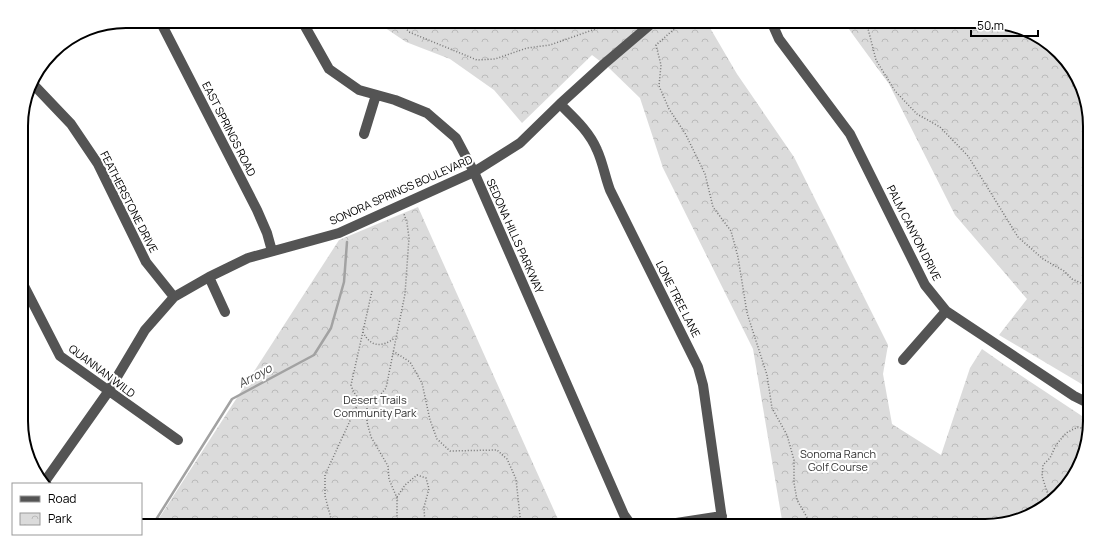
<svg xmlns="http://www.w3.org/2000/svg" width="1111" height="547" viewBox="0 0 1111 547" font-family="Manrope,sans-serif">
	<style>
		.park { fill: url(#park-crowns) }
		.lines { fill: none; stroke-linecap: round; stroke-linejoin: round }
		.stream { stroke: #a2a2a2; stroke-width: 2.5 }
		.path { stroke: #767676; stroke-width: 1.5; stroke-dasharray: 1 2; stroke-linecap: butt }
		.minor { stroke: #545454; stroke-width: 10 }
		.labels { text-anchor: middle; stroke-width: 4; stroke-linejoin: round; paint-order: stroke }
		.street-label { font-size: 11px; fill: #000; stroke: #fff }
		.park-label { font-size: 11px; fill: #323232; stroke: #fff }
		.water-label { font-size: 12px; font-style: italic; fill: #434343; stroke: #fff }
		.rim { fill: none; stroke: #000; stroke-width: 2 }
	</style>
	<defs>
		<pattern id="park-crowns" width="20" height="18" patternUnits="userSpaceOnUse"><rect width="20" height="18" fill="#dbdbdb"/><path d="M2 6a3 3 0 1 1 6 0M12 15a3 3 0 1 1 6 0" fill="none" stroke="#bababa"/></pattern>
	</defs>
	<rect width="100%" height="100%" fill="#fff"/>
	<path class="park" d="M375,21H706L737,74L794,157L888,345L883,374L892,424L941,455L970,368L982,349L1005,365L1088,420L1077,469L1043,508L991,526H783L753,349L663,168L640,98L609,68L592,55L522,123L494,90L450,59L406,42Z
		M843,21H985L1031,32L1068,62L1089,113L1090,389L999,335L1027,299L955,215L889,84Z
		M418,207L561,526H154L339,240Z"/>
	<g class="lines">
		<path class="stream" d="M152,526L232,399L314,355L331,328L344,282L347,242"/>
		<path class="path" d="M399,21L409,32L477,60L495,59L527,48L550,45L601,27L613,21
			M683,21L656,45L661,65L659,86L669,109L685,133L705,174L713,207L731,231L738,257L747,313L767,375L772,408L787,435L794,460V483L797,500L812,526
			M866,21L876,60L895,91L917,114L940,127L968,156L1018,237L1043,259L1064,271L1072,279L1090,287
			M372,291L351,385C355,398 362,403 375,401L386,388L405,294L409,238L407,223L404,214
			M363,332C371,348 382,347 395,338
			M393,351L410,362L422,383L430,420L437,439L450,451L497,450L507,459L516,479L521,526
			M367,402V422L371,437L388,466L389,479L397,498V526
			M397,497L405,485L417,475L426,478L429,489L424,507L425,526
			M1050,501L1042,476L1043,465L1050,458L1056,445L1066,433L1078,427L1088,430
			M333,526L325,496V475L360,399"/>
		<path class="minor" d="M160,21L257,210L267,233L272,251
			M302,21L329,69L359,90L395,100L427,113L456,138L474,172L624,515L629,522L635,526
			M771,21L779,39L850,134L925,285L946,311L1074,396L1090,404
			M31,82L71,124L98,164L146,262L174,297
			M560,104C574,118 589,131 597,150C603,163 605,177 610,190L698,367L703,385L723,526
			M364,134L376,95
			M209,277L225,312
			M22,282L60,356L178,440
			M903,360L946,311
			M43,484L108,392L145,330L174,297L209,277L248,258L339,233L474,172L520,143L560,104L604,64L651,24L657,21
			M657,526L722,516"/>
	</g>
	<g class="labels">
		<g class="street-label">
			<text transform="translate(229 129) rotate(63)" y="4">EAST SPRINGS ROAD</text>
			<text transform="translate(401 190) rotate(-24)" y="4">SONORA SPRINGS BOULEVARD</text>
			<text transform="translate(129 202) rotate(63)" y="4">FEATHERSTONE DRIVE</text>
			<text transform="translate(914 233) rotate(63)" y="4">PALM CANYON DRIVE</text>
			<text transform="translate(515 236) rotate(66)" y="4">SEDONA HILLS PARKWAY</text>
			<text transform="translate(678 299) rotate(63)" y="4">LONE TREE LANE</text>
			<text transform="translate(102 371) rotate(37)" y="4">QUANNAN WILD</text>
		</g>
		<g class="park-label">
			<text x="375" y="404">Desert Trails<tspan x="375" dy="13">Community Park</tspan></text>
			<text x="838" y="458">Sonoma Ranch<tspan x="838" dy="13">Golf Course</tspan></text>
		</g>
		<g class="water-label">
			<text transform="translate(255 376) rotate(-28)" y="4">Arroyo</text>
		</g>
	</g>
	<path d="M0 0H1111V547H0ZM126 28H985A98 98 0 0 1 1083 126V421A98 98 0 0 1 985 519H126A98 98 0 0 1 28 421V126A98 98 0 0 1 126 28Z" fill="#fff" fill-rule="evenodd"/>
	<path class="rim" d="M126 28H985A98 98 0 0 1 1083 126V421A98 98 0 0 1 985 519H126A98 98 0 0 1 28 421V126A98 98 0 0 1 126 28Z"/>
	<rect x="12" y="483" width="130" height="52" fill="#ffffff" stroke="#999999"/>
	<rect x="20" y="496" width="20" height="6" fill="#545454" stroke="#999999"/>
	<text x="48" y="503" font-size="12" fill="#000000">Road</text>
	<rect x="20" y="513" width="20" height="12" fill="url(#park-crowns)" stroke="#999999"/>
	<text x="48" y="523" font-size="12" fill="#000000">Park</text>
	<path d="M971 30v6h67v-6" fill="none" stroke="#000000" stroke-width="2"/>
	<text x="977" y="30" font-size="12" fill="#000000" stroke="#ffffff" stroke-width="3" paint-order="stroke">50 m</text>
</svg>
